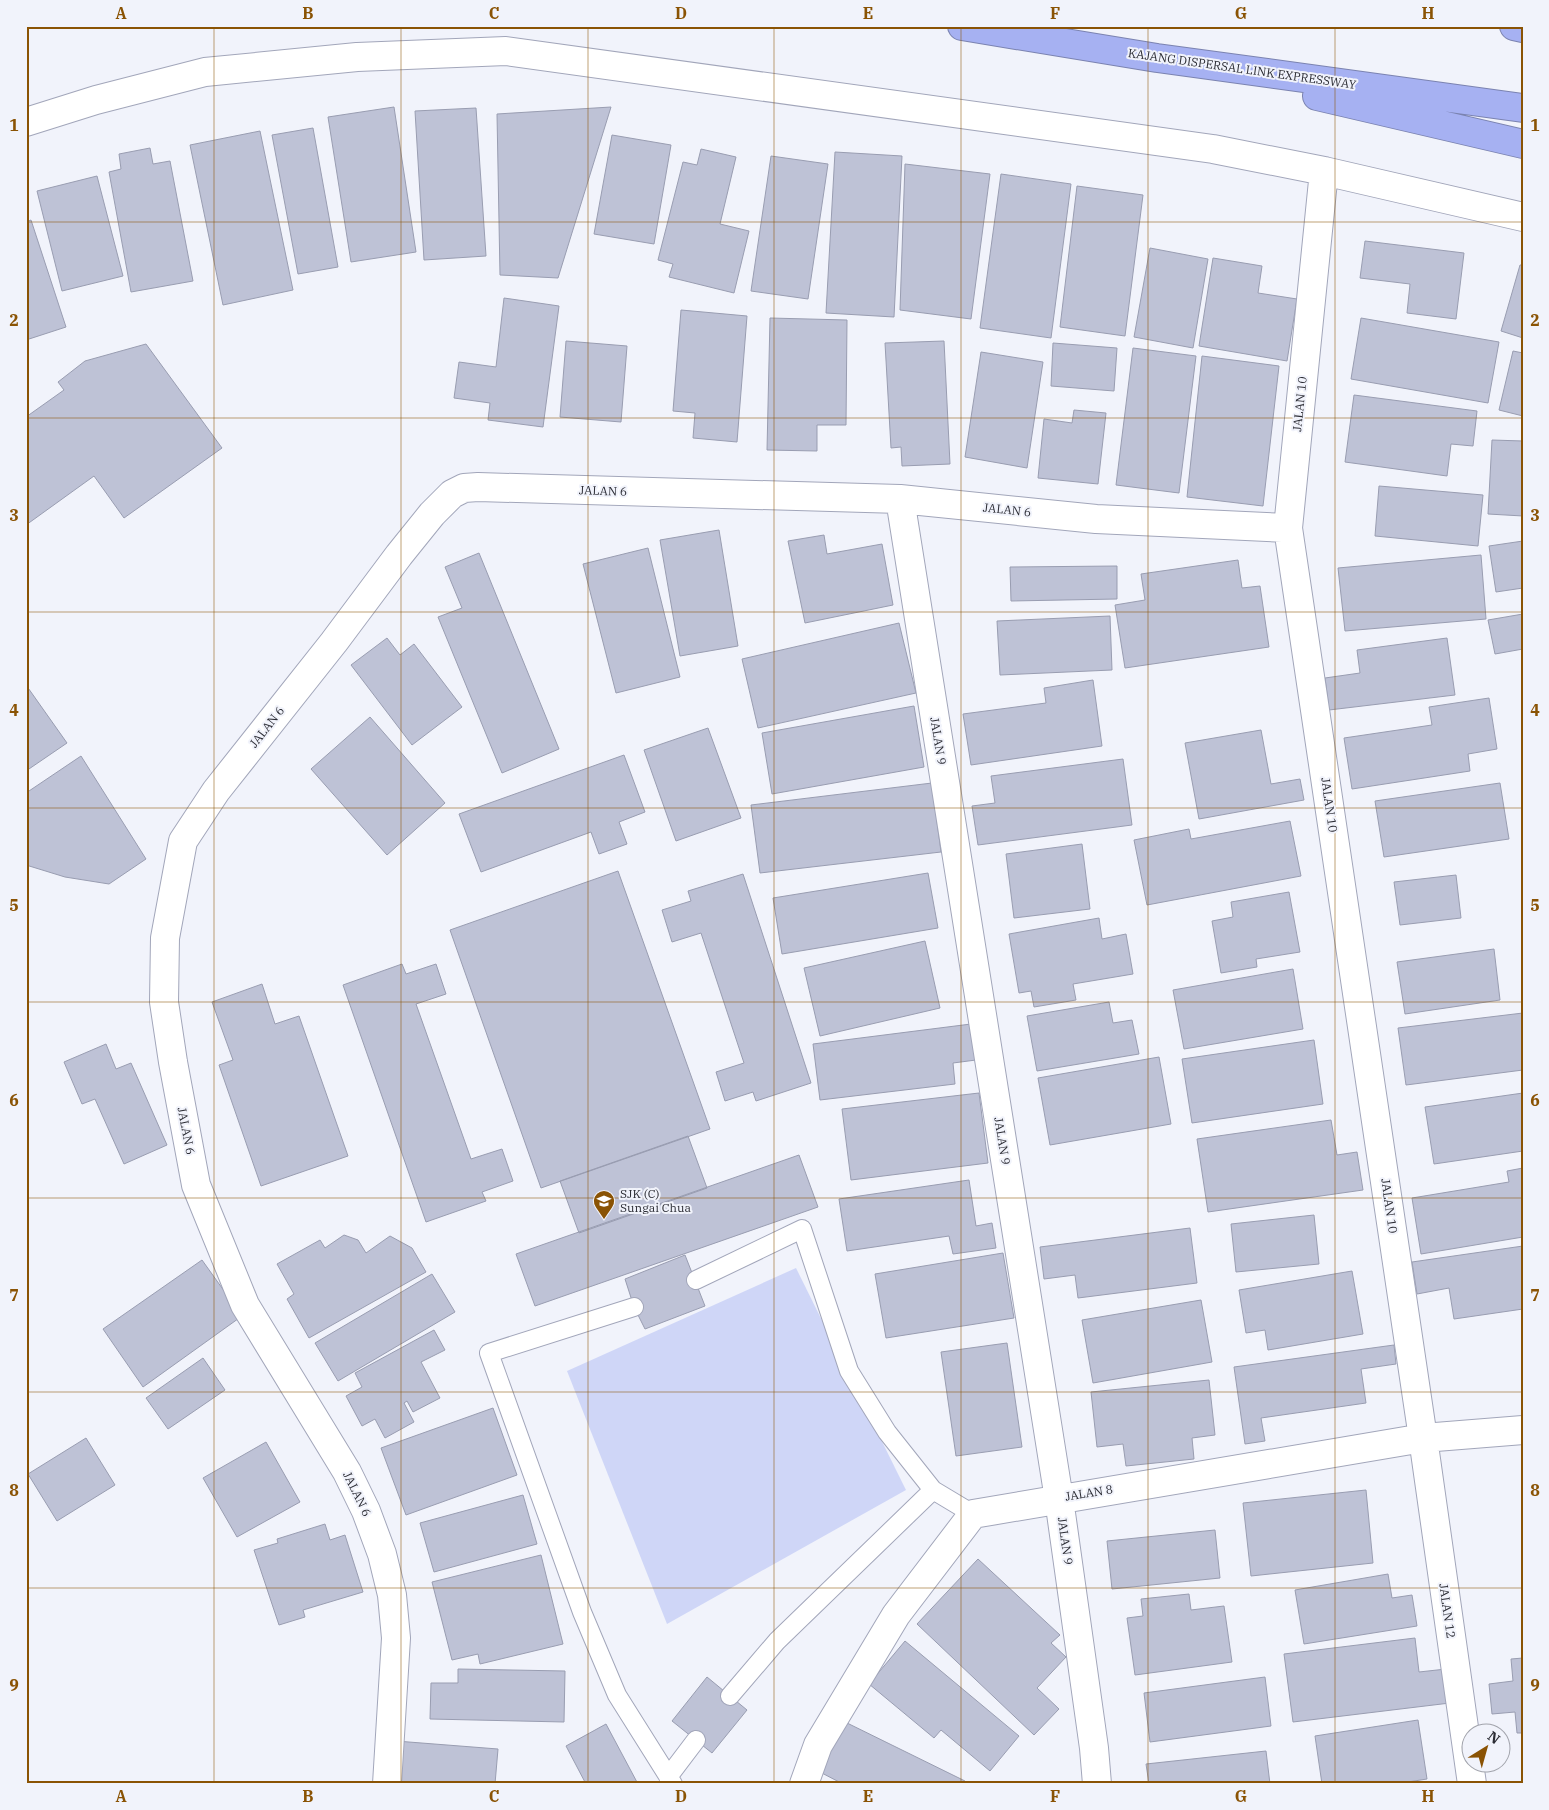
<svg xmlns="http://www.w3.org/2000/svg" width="1549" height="1810" viewBox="0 0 1549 1810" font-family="'IBM Plex Serif',serif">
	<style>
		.green { fill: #cfd6f7 }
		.building { fill: #bec2d6; stroke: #999db1 }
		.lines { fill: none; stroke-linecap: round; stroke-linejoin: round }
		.service-casing { stroke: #a2a6ba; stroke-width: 20 }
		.minor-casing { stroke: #a2a6ba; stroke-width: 30 }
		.motorway-casing { stroke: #7b83b0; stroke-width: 30 }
		.service { stroke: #fff; stroke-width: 18 }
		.minor { stroke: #fff; stroke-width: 28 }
		.motorway { stroke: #a6b1f2; stroke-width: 28 }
		.grid { fill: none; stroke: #8a5304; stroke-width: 1; stroke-opacity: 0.55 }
		.labels { text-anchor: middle; stroke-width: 4; stroke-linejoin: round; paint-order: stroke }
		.street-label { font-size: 12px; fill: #2c2d35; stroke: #f1f3fb }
		.poi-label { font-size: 12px; fill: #2c2d35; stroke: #f1f3fb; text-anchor: start }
		.neatline { fill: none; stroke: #8a5304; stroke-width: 2 }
		.grid-label { font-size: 16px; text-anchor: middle; font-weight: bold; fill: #8a5304 }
	</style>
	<rect width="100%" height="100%" fill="#f1f3fb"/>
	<path class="green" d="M796,1268L906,1490L667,1624L567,1371Z"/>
	<path class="building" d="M394,107L416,252L351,262L328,117Z
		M611,107L558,278L500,275L497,114Z
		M476,108L486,256L424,260L415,111Z
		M313,128L338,267L298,274L272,135Z
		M260,131L293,290L223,305L190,145Z
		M612,135L671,145L654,244L594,234Z
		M150,148L153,164L170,161L193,281L131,292L109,172L121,169L119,154Z
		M701,149L736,157L720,224L749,231L734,293L669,277L673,264L658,260L683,162L697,165Z
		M835,152L902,156L894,317L826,313Z
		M771,156L828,164L808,299L751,291Z
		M905,164L990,174L971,319L900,310Z
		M1001,174L1071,184L1051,338L980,328Z
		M97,176L123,276L62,291L37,191Z
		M1077,186L1143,195L1125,336L1060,327Z
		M31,220L66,327L26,340V222Z
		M1365,241L1464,253L1456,319L1407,313L1410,284L1360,278Z
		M1150,248L1208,259L1193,348L1134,337Z
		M1213,258L1262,266L1258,293L1297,299L1287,361L1199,346Z
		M1520,265H1523V338L1501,331Z
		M504,298L559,306L543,427L488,420L490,403L454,398L459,362L496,367Z
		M681,310L747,316L737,442L693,438L695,413L673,411Z
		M770,318L847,320L846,425H817V451L767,450Z
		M1361,318L1499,342L1488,403L1351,379Z
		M566,341L627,346L621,422L560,417Z
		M944,341L950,464L902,466L901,447L891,448L885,343Z
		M1053,343L1117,348L1114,391L1051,386Z
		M146,344L222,448L124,518L94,476L26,525V417L64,390L58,382L85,361Z
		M1133,348L1196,356L1179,493L1116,485Z
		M1513,351L1523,353V416L1499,410Z
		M981,352L1043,362L1027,468L965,457Z
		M1202,356L1279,366L1263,506L1187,497Z
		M1354,395L1477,411L1473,446L1451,444L1447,476L1345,462Z
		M1074,410L1106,413L1098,484L1038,478L1044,419L1072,423Z
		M1492,440L1523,441V516L1488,514Z
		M1379,486L1483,495L1478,546L1375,536Z
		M719,530L738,646L680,656L660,540Z
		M824,535L827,554L882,544L893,605L805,623L788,541Z
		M1523,541V588L1496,592L1489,546Z
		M648,548L680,677L616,693L583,564Z
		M479,553L559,749L502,773L438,617L462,608L445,567Z
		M1481,555L1486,619L1345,631L1338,568Z
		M1238,560L1242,588L1260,586L1269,647L1125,668L1115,605L1145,600L1141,574Z
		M1117,566V599L1011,601L1010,567Z
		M1523,614V649L1495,654L1488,620Z
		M1110,616L1112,670L1000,675L997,621Z
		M899,623L916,693L758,728L742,659Z
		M387,638L400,655L414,644L462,707L412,745L351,665Z
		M1447,638L1455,695L1329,710L1325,678L1360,673L1357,650Z
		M1093,680L1102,746L971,765L963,714L1046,703L1044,688Z
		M26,685L67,743L26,771Z
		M1489,698L1497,749L1468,754L1470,771L1352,789L1344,738L1432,725L1429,707Z
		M914,706L924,767L772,794L762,733Z
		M370,717L445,803L387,855L311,769Z
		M708,728L741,818L676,841L644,750Z
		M1261,730L1271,784L1300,779L1304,800L1199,819L1185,743Z
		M624,755L645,812L619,822L627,844L599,854L591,832L481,872L459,814Z
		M81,756L146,859L109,884L65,877L26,865V793Z
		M1123,759L1132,825L978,845L972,806L995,803L991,776Z
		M932,783L941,852L760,873L751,805Z
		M1500,783L1509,839L1384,857L1375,801Z
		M1290,821L1301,876L1147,905L1134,840L1189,829L1191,839Z
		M1082,844L1090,909L1014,918L1006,854Z
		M618,871L710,1129L541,1188L450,930Z
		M928,873L938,928L782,954L773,898Z
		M743,874L811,1083L756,1101L753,1092L725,1101L716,1072L744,1063L701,933L672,942L662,910L691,901L688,891Z
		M1456,875L1461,918L1400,925L1394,882Z
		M1289,892L1300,952L1256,959L1257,967L1221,973L1212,921L1233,917L1231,902Z
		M1099,918L1102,939L1126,934L1133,974L1073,984L1076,1000L1034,1007L1031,991L1019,993L1009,934Z
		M925,941L940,1008L820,1036L804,968Z
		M1494,949L1500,1000L1405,1014L1397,962Z
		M402,964L406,974L436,964L446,994L416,1004L471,1159L502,1149L513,1181L482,1192L486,1201L426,1222L343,985Z
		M1293,969L1303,1029L1184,1049L1173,990Z
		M262,984L275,1024L299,1016L348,1156L261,1186L219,1065L233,1060L212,1002Z
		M1109,1002L1113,1023L1132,1020L1139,1054L1037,1071L1027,1016Z
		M1523,1013V1070L1406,1085L1398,1028Z
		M971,1024L976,1060L953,1063L955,1084L820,1100L813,1044Z
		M1314,1040L1323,1104L1192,1123L1182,1059Z
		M106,1044L116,1069L131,1063L167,1145L124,1164L95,1099L82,1104L64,1062Z
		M1159,1057L1171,1124L1050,1145L1038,1078Z
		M979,1093L988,1163L851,1180L842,1109Z
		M1523,1093V1151L1434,1164L1425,1107Z
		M1331,1120L1337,1155L1357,1152L1363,1190L1208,1212L1197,1139Z
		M688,1136L707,1188L579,1233L560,1181Z
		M799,1155L818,1207L535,1306L516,1254Z
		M1523,1168V1237L1421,1254L1412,1198L1509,1182L1507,1171Z
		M969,1180L976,1226L992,1223L996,1248L953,1254L949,1236L847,1251L839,1199Z
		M1314,1215L1319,1264L1236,1272L1231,1224Z
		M1190,1228L1197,1283L1078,1298L1075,1275L1044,1279L1040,1247Z
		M344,1235L358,1240L366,1253L390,1236L412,1248L426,1272L309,1338L287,1299L294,1294L277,1264L320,1240L325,1248Z
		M1523,1246V1309L1454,1319L1449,1288L1417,1294L1412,1262Z
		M1003,1253L1014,1318L886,1338L875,1274Z
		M685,1255L705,1306L645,1329L634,1307L625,1279Z
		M202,1260L242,1316L143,1387L103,1329Z
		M1352,1271L1363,1334L1268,1350L1265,1330L1246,1333L1239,1290Z
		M432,1274L455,1312L338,1381L315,1343Z
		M1201,1300L1212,1362L1093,1383L1082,1320Z
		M434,1330L445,1350L421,1362L440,1398L413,1412L407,1401L404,1403L414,1422L385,1438L375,1419L362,1426L346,1396L362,1387L355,1373Z
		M1007,1343L1022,1447L956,1456L941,1352Z
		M1394,1345L1396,1364L1361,1369L1366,1403L1261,1418L1265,1441L1245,1444L1234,1367Z
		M203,1358L225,1390L168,1429L146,1398Z
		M1209,1380L1215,1435L1192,1438L1194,1459L1126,1466L1123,1444L1097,1447L1091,1392Z
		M493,1408L517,1475L406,1515L381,1448Z
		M86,1438L115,1485L57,1521L28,1474Z
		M266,1442L300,1502L237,1537L203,1478Z
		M1366,1490L1373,1563L1251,1576L1243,1503Z
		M523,1495L537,1544L434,1572L420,1523Z
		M325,1524L330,1540L345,1535L363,1592L303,1610L305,1617L279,1625L254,1550L278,1543L277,1539Z
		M1215,1530L1220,1578L1112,1589L1107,1541Z
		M541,1555L563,1644L480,1664L478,1654L452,1660L432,1582Z
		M978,1559L1060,1635L1051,1643L1066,1657L1037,1688L1059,1709L1034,1735L917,1624Z
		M1388,1574L1392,1598L1412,1595L1417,1626L1304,1644L1295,1590Z
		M1189,1594L1191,1610L1224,1606L1232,1662L1135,1675L1127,1618L1143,1616L1141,1599Z
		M1415,1638L1419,1672L1446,1669L1450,1703L1293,1722L1284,1654Z
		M905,1641L1019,1736L990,1771L941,1730L934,1738L869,1684Z
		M1523,1658V1733H1517L1515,1712L1492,1714L1489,1684L1513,1681L1511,1659Z
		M458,1669L565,1671L564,1722L430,1719L431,1683H458Z
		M707,1677L747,1710L712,1753L672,1721Z
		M1265,1677L1271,1726L1150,1742L1144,1693Z
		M1418,1720L1427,1779L1395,1784H1322L1315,1736Z
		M843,1721L965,1781L963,1784H843L818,1771Z
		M606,1724L638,1784H586L566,1746Z
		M396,1741L498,1749L495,1784H393Z
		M1266,1751L1270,1784H1149L1146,1764Z"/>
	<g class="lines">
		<g class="service-casing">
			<path id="service" d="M696,1280L802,1229L849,1371L887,1432L933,1490L973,1514
				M634,1307L489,1353L582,1612L617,1695L673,1784
				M730,1696L777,1641L933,1490
				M668,1777L696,1740"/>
		</g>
		<g class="minor-casing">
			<path id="minor" d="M26,122L96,100L205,72L357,57L506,51L1213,149L1324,171L1523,217
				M1324,171L1288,528L1423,1438L1472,1784
				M900,499L1059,1499L1094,1748L1097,1784
				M387,1784L396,1638L392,1595L382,1554L366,1511L347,1472L245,1305L196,1185L173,1062L164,1002L165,938L183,841L216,791L334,642L399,555L432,514L452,494L464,488L478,487L900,499L1096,519L1288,528
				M804,1784L818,1745L896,1615L973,1514L1423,1438L1523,1430"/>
		</g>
		<g class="motorway-casing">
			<path id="motorway" d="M962,26L1157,58L1523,108
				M1514,26L1523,28
				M1317,96L1523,144"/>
		</g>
		<use href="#service" class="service"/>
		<use href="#minor" class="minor"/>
		<use href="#motorway" class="motorway"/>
	</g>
	<path class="grid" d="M214,26V1784M401,26V1784M588,26V1784M774,26V1784M961,26V1784M1148,26V1784M1335,26V1784M26,222H1523M26,418H1523M26,612H1523M26,808H1523M26,1002H1523M26,1198H1523M26,1392H1523M26,1588H1523"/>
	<defs>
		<g id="school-pin" transform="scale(1.125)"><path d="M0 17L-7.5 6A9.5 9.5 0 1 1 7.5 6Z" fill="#8a5304" stroke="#f1f3fb"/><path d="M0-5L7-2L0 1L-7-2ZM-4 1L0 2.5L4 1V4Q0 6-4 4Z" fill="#fff"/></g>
	</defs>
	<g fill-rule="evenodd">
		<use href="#school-pin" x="604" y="1201"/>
	</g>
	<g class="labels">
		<g class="street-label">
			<text transform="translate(1242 69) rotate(8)" y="4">KAJANG DISPERSAL LINK EXPRESSWAY</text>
			<text transform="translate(1300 404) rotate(-84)" y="4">JALAN 10</text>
			<text transform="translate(603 491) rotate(2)" y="4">JALAN 6</text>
			<text transform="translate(1007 510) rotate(6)" y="4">JALAN 6</text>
			<text transform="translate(267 727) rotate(-52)" y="4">JALAN 6</text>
			<text transform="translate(938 741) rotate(81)" y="4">JALAN 9</text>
			<text transform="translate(1329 805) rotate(82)" y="4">JALAN 10</text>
			<text transform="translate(186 1131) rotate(79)" y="4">JALAN 6</text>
			<text transform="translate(1002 1141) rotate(81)" y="4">JALAN 9</text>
			<text transform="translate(1389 1206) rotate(82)" y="4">JALAN 10</text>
			<text transform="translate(1089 1493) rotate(-9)" y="4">JALAN 8</text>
			<text transform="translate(357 1494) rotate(64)" y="4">JALAN 6</text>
			<text transform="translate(1065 1541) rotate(82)" y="4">JALAN 9</text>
			<text transform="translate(1447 1611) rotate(82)" y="4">JALAN 12</text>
		</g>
		<g class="poi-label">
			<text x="620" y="1198">SJK (C)<tspan x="620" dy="14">Sungai Chua</tspan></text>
		</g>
	</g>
	<rect width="1549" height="1810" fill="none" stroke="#f1f3fb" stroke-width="55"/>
	<g transform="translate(1486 1748) rotate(37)"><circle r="24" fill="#f1f3fb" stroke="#a2a4ac"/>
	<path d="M0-4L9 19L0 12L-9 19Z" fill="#8a5304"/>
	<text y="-8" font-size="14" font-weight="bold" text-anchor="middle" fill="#2c2d35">N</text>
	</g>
	<rect x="28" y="28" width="1494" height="1754" class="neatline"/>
	<g class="grid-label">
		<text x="121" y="19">A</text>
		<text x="308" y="19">B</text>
		<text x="494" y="19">C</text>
		<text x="681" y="19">D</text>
		<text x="868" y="19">E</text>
		<text x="1055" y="19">F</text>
		<text x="1241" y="19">G</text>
		<text x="1428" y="19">H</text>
		<text x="14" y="131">1</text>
		<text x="1535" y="131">1</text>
		<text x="14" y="326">2</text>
		<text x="1535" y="326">2</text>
		<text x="14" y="521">3</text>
		<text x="1535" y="521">3</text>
		<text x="14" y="716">4</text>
		<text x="1535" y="716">4</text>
		<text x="14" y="911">5</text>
		<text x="1535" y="911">5</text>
		<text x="14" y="1106">6</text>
		<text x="1535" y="1106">6</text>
		<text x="14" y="1301">7</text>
		<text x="1535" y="1301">7</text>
		<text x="14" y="1496">8</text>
		<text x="1535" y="1496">8</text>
		<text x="14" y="1691">9</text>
		<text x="1535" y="1691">9</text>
		<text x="121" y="1802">A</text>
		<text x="308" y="1802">B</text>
		<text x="494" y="1802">C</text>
		<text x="681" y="1802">D</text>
		<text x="868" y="1802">E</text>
		<text x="1055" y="1802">F</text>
		<text x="1241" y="1802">G</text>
		<text x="1428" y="1802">H</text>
	</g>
</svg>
